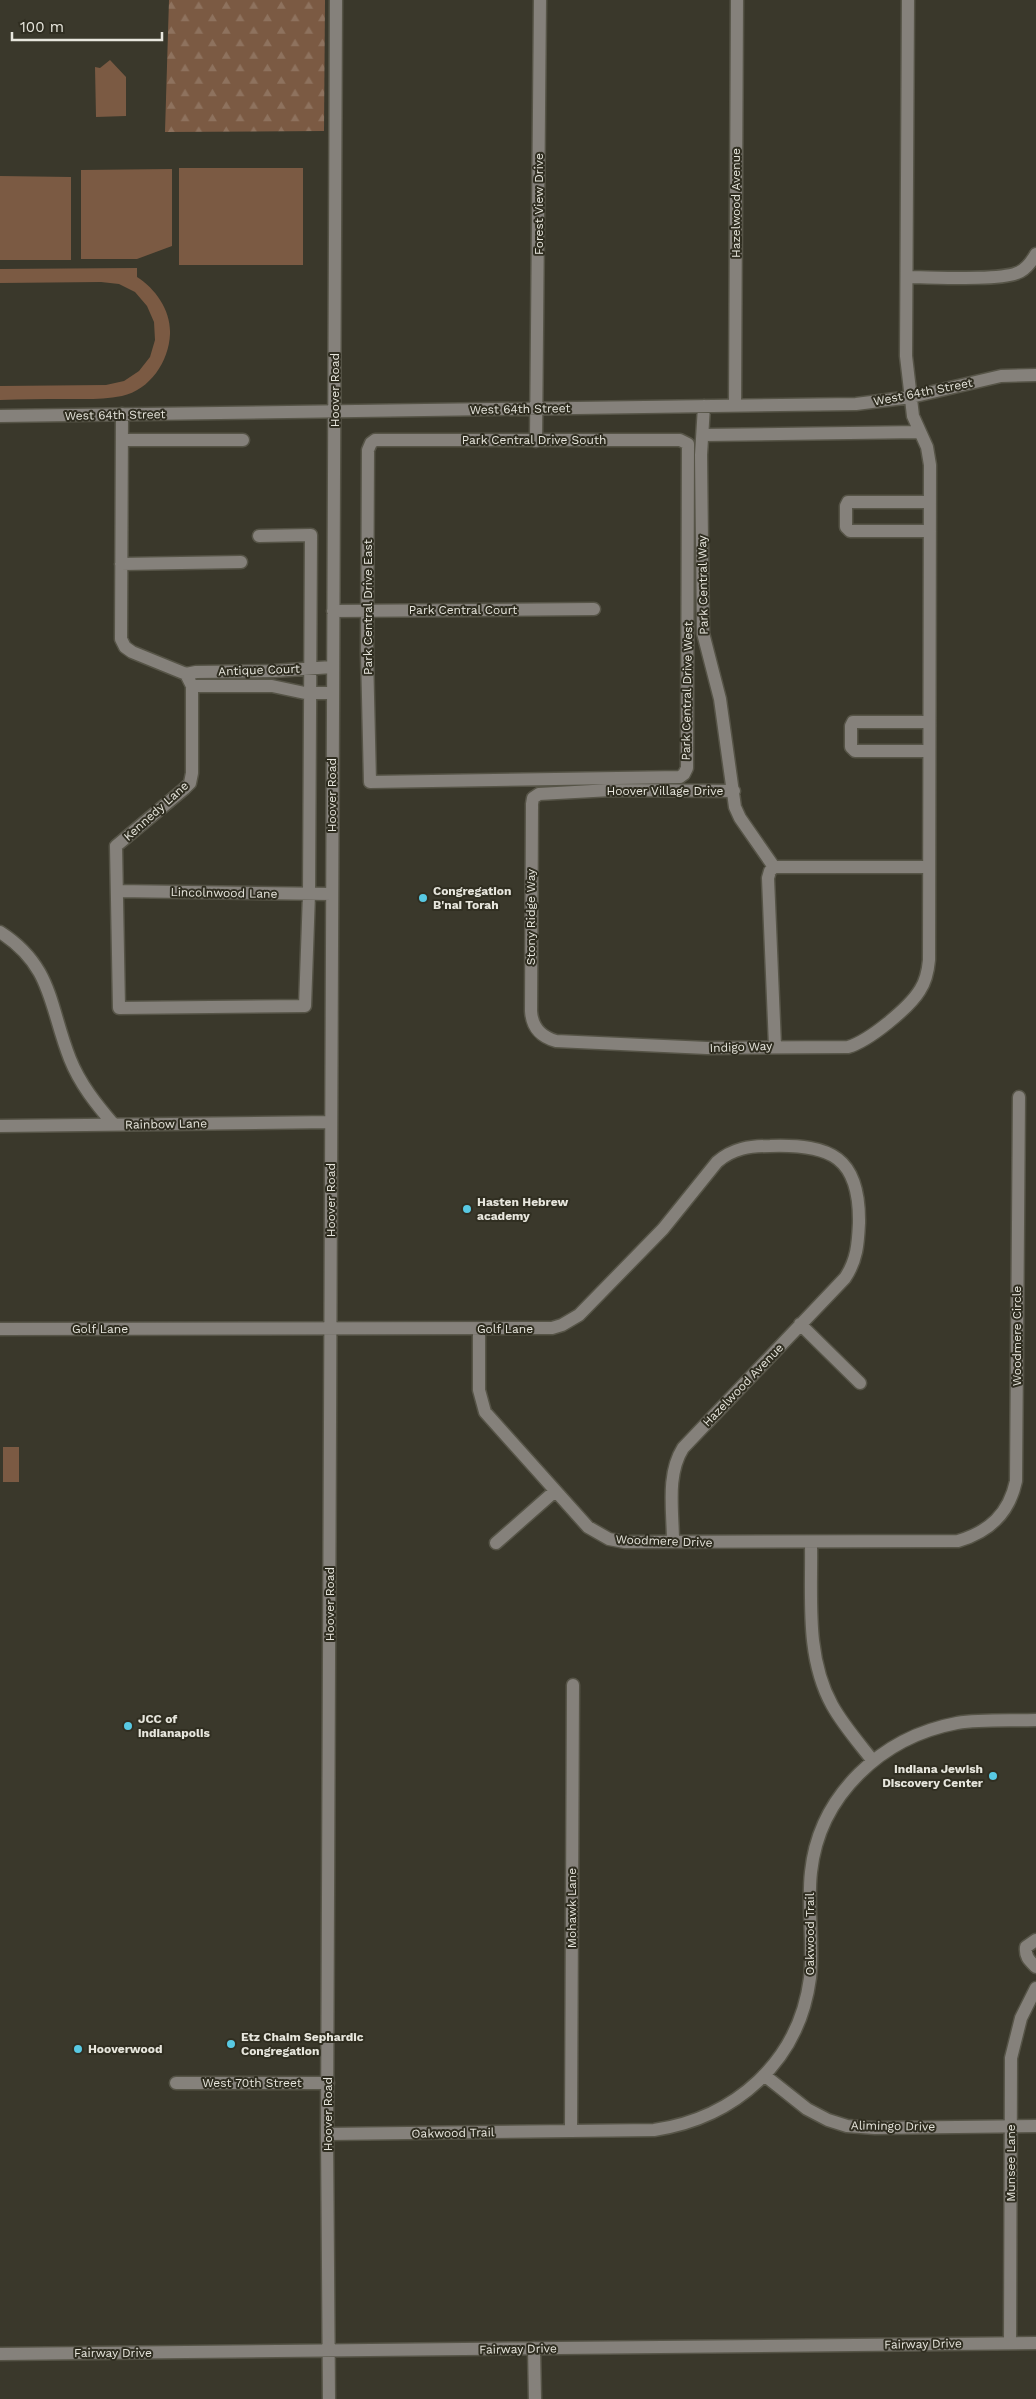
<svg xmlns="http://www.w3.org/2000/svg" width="1036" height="2399" viewBox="0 0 1036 2399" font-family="'Work Sans',sans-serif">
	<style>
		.forest { fill: url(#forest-firs) }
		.green { fill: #7b5a43 }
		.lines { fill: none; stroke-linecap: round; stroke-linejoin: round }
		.minor-casing { stroke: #565447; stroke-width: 15 }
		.minor { stroke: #85817b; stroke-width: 12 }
		.poi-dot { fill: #58c9e3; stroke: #302e21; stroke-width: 2 }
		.labels { text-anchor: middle; stroke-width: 4; stroke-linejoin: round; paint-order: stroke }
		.street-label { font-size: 12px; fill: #e7e6dd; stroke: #302e21 }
		.poi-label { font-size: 12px; font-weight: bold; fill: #e7e6dd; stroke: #302e21; text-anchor: start }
	</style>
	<defs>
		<pattern id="forest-firs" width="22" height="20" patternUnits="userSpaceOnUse" patternTransform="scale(1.25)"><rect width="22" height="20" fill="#7b5a43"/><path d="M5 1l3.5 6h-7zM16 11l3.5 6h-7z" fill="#8e725e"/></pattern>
	</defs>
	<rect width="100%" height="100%" fill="#3a382b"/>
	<path class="forest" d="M169,0H325L324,131L165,132Z"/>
	<path class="green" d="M110,60L126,77V116L96,117L95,67L100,68Z
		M179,168H303V265H179Z
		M172,169V246L137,259H81V170Z
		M0,176L71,177V260H0Z
		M137,268V277C156,289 171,311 170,334C169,361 150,390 122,396C103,400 84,399 65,399C43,399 22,399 0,400V386L106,385L124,381L139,371L150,357L155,340L154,322L147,306L135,292L119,284L101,282L0,283V269Z
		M3,1447H19V1482H3Z"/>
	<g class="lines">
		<g class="minor-casing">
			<path id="minor" d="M907,277C931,277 998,281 1017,273C1026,270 1032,261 1036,254
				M704,406L701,455L703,633L720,699L735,807L740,818L774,867
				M735,406L737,0
				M122,414L121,639L125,647L132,652L186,674L192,686V773L190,783L184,789L116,846L119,1008L305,1006L309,894L311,535L259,536
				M0,416L856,404L911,397L1001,376L1036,375
				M704,435L919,432
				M122,440H243
				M375,440H680L688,444L687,768L684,774L680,777L370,782L367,654L368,450L371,443Z
				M536,441L540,0
				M930,502H848L846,506V527L850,531H930
				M121,564L241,562
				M333,611L594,609
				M186,674L196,672L274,671L332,667
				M192,686H272L305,693H332
				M929,722H853L851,726V747L855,751H929
				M734,791L611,790L539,794L533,798L532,804L531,1011C532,1027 541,1037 556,1041L707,1048L848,1047C869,1041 909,1008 920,990C926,981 928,971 929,960L930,465L927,447L913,416L906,356L908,0
				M774,867L770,871L768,878L775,1046
				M774,867H929
				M117,891L332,894
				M0,932C53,966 49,1006 70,1059C80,1084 96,1104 114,1125
				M0,1126L331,1122
				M800,1324L860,1383
				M0,1329L552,1328L562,1325L579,1315L663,1229L717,1162C733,1148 750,1146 770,1146C831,1144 860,1157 859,1223C858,1244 857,1260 845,1278L683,1448C666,1475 673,1511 673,1542
				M479,1329V1390L485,1412L588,1527L609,1539L625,1542L958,1541C989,1532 1009,1514 1016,1481L1019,1097
				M496,1543L555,1491
				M811,1543C812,1597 805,1656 832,1705C843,1725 859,1743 873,1761
				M1036,1940L1026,1947C1025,1957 1029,1960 1036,1967
				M764,2075L807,2109L828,2120L847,2126L875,2128L1036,2126
				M176,2083H328
				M571,2131L573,1685
				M327,2134L654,2130C735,2118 799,2062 810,1978C814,1943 807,1907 811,1872C819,1795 882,1737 957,1723C982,1719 1010,1721 1036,1720
				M1010,2343L1011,2058L1021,2018L1036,1988
				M534,2348L535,2399
				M0,2354L1036,2343
				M329,2399L327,2134L336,0"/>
		</g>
		<use href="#minor" class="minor"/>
	</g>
	<g class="poi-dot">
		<circle cx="423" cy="898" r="5"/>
		<circle cx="467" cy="1209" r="5"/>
		<circle cx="128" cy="1726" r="5"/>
		<circle cx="993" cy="1776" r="5"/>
		<circle cx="231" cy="2044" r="5"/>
		<circle cx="78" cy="2049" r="5"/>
	</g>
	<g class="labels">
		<g class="street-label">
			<text transform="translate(736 203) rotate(-90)" y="4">Hazelwood Avenue</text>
			<text transform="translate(539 204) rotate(-90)" y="4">Forest View Drive</text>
			<text transform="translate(335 390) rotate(-90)" y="4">Hoover Road</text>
			<text transform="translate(923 392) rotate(-11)" y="4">West 64th Street</text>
			<text transform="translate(520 409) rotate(-1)" y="4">West 64th Street</text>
			<text transform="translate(115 415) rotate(-1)" y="4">West 64th Street</text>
			<text x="534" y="444">Park Central Drive South</text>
			<text transform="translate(703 585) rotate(-91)" y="4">Park Central Way</text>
			<text transform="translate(368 607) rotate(-90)" y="4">Park Central Drive East</text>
			<text x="463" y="614">Park Central Court</text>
			<text transform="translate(259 670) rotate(-2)" y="4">Antique Court</text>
			<text transform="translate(687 691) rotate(-89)" y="4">Park Central Drive West</text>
			<text x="665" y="795">Hoover Village Drive</text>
			<text transform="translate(332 795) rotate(-90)" y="4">Hoover Road</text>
			<text transform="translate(156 811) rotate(-42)" y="4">Kennedy Lane</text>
			<text transform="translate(224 893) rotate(1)" y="4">Lincolnwood Lane</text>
			<text transform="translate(531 917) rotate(-90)" y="4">Stony Ridge Way</text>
			<text transform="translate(741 1047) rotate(-2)" y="4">Indigo Way</text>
			<text transform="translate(166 1124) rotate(-1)" y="4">Rainbow Lane</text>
			<text transform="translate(331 1200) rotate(-90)" y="4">Hoover Road</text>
			<text x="100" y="1333">Golf Lane</text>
			<text x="505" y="1333">Golf Lane</text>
			<text transform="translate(1017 1336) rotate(-90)" y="4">Woodmere Circle</text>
			<text transform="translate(743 1385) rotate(-46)" y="4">Hazelwood Avenue</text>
			<text transform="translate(664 1541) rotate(2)" y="4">Woodmere Drive</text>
			<text transform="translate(330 1604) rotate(-90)" y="4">Hoover Road</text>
			<text transform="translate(572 1908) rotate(-90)" y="4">Mohawk Lane</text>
			<text transform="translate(810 1934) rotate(-90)" y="4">Oakwood Trail</text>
			<text x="252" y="2087">West 70th Street</text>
			<text transform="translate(328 2114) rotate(-90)" y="4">Hoover Road</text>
			<text transform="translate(893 2126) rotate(1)" y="4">Alimingo Drive</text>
			<text transform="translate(453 2133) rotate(-1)" y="4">Oakwood Trail</text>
			<text transform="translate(1011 2163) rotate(-90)" y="4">Munsee Lane</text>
			<text transform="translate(923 2344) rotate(-1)" y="4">Fairway Drive</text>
			<text transform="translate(518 2349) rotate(-1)" y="4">Fairway Drive</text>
			<text x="113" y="2357">Fairway Drive</text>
		</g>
		<g class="poi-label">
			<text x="433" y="895">Congregation<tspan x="433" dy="14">B'nai Torah</tspan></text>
			<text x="477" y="1206">Hasten Hebrew<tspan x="477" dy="14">academy</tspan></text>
			<text x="138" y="1723">JCC of<tspan x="138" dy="14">indianapolis</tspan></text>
			<text x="983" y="1773" text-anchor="end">Indiana Jewish<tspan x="983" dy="14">Discovery Center</tspan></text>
			<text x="241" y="2041">Etz Chaim Sephardic<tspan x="241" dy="14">Congregation</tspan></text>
			<text x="88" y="2053">Hooverwood</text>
		</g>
	</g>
	<path d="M12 32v8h150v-8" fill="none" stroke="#e7e6dd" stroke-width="2.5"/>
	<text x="20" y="32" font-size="15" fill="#e7e6dd" stroke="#302e21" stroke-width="4" paint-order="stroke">100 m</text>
</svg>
